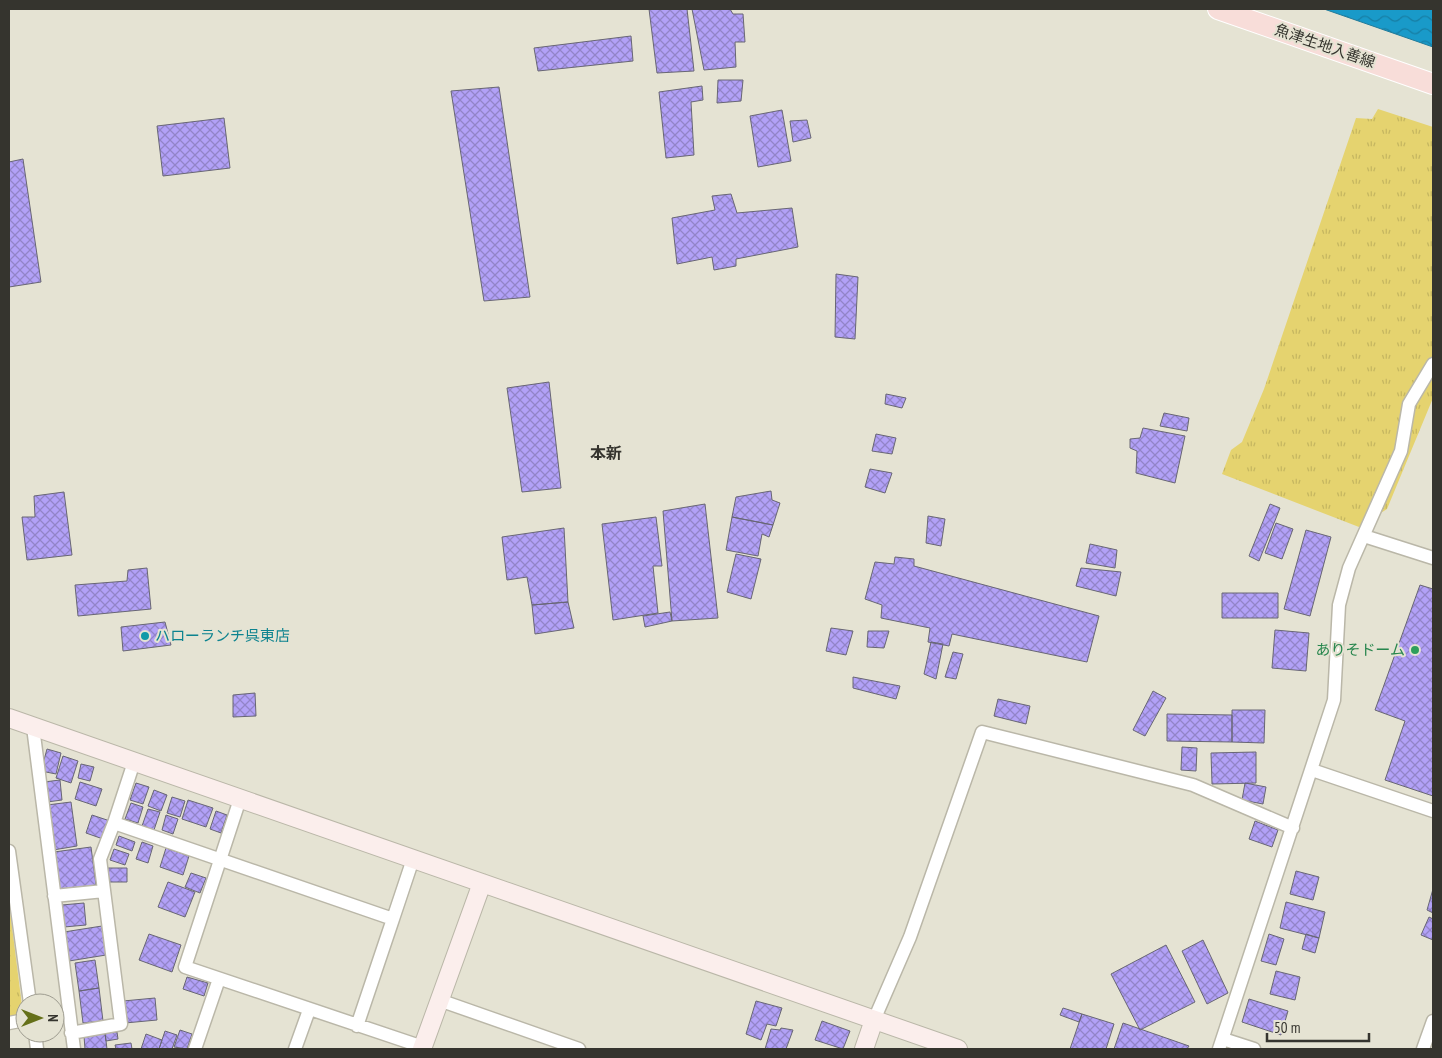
<svg xmlns="http://www.w3.org/2000/svg" width="1442" height="1058" viewBox="0 0 1442 1058" font-family="'PT Sans Narrow','Noto Sans JP',sans-serif">
	<style>
		.grass { fill: url(#grass-tufts) }
		.water { fill: url(#water-waves); stroke: #217b9a }
		.building { fill: url(#building-cross-hatch); stroke: #686674 }
		.lines { fill: none; stroke-linecap: round; stroke-linejoin: round }
		.street-casing { stroke: #bab7a8; stroke-width: 15 }
		.secondary-casing { stroke: #bab7a8; stroke-width: 20 }
		.primary-casing { stroke: #fff; stroke-width: 22 }
		.street { stroke: #fff; stroke-width: 12 }
		.secondary { stroke: #fbeeec; stroke-width: 18 }
		.primary { stroke: #f8ddd9; stroke-width: 20 }
		.culture-dot { fill: #0f9aa8; stroke: #e5e3d3; stroke-width: 2 }
		.leisure-dot { fill: #2e9e5b; stroke: #e5e3d3; stroke-width: 2 }
		.labels { text-anchor: middle; stroke-width: 4; stroke-linejoin: round; paint-order: stroke }
		.street-label { font-size: 15px; fill: #35342e; stroke: #e5e3d3 }
		.culture-label { font-size: 15px; fill: #0d838f; stroke: #e5e3d3; text-anchor: start }
		.leisure-label { font-size: 15px; fill: #27864d; stroke: #e5e3d3; text-anchor: end }
		.neighbourhood-label { font-size: 16px; font-weight: bold; fill: #35342e; stroke: #e5e3d3 }
	</style>
	<defs>
		<pattern id="grass-tufts" width="24" height="20" patternUnits="userSpaceOnUse" patternTransform="scale(1.25)"><rect width="24" height="20" fill="#e5d36f"/><path d="M3 7l-1-3M5 7V3M7 7l1-3M15 17l-1-3M17 17v-4M19 17l1-3" fill="none" stroke="#c5b660"/></pattern>
		<pattern id="water-waves" width="16" height="10" patternUnits="userSpaceOnUse" patternTransform="scale(1.25)"><rect width="16" height="10" fill="#199ac9"/><path d="M0 5q4-4 8 0t8 0" fill="none" stroke="#177ea4"/></pattern>
		<pattern id="building-cross-hatch" width="8" height="8" patternUnits="userSpaceOnUse" patternTransform="scale(1.25)"><rect width="8" height="8" fill="#b2a1f7"/><path d="M0 0l8 8M0 8l8-8" fill="none" stroke="#9284c8"/></pattern>
	</defs>
	<rect width="100%" height="100%" fill="#e5e3d3"/>
	<path class="grass" d="M1378,109L1433,127V398L1387,509L1359,527L1222,474L1231,450L1242,442L1264,389L1356,118L1372,119Z
		M9,903L23,1014L9,1017Z"/>
	<path class="water" d="M1324,9H1433V47Z"/>
	<path class="building" d="M649,9H687L694,71L657,73Z
		M692,9H730L733,14H743L745,42H735L736,67L704,70Z
		M631,36L633,61L538,71L534,48Z
		M718,80H743L741,101L717,103Z
		M702,86L703,100L691,102L694,155L666,158L659,92Z
		M499,87L530,297L484,301L451,91Z
		M782,110L791,161L758,167L750,116Z
		M224,118L230,168L163,176L157,126Z
		M807,120L811,138L793,142L790,121Z
		M23,159L41,282L9,287V162Z
		M731,194L737,213L792,208L798,247L736,259V266L714,270L712,257L677,264L672,218L715,210L712,196Z
		M836,274L858,277L855,339L835,337Z
		M549,382L561,488L522,492L507,388Z
		M886,394L906,398L902,408L885,404Z
		M1164,413L1189,418L1187,431L1160,426Z
		M1143,428L1185,436L1175,483L1136,473L1137,451L1130,448V439L1140,438Z
		M876,434L896,438L892,454L872,451Z
		M870,469L892,473L885,493L865,487Z
		M771,491L772,500L780,503L773,525L732,517L736,497Z
		M64,492L72,555L27,560L22,517H35L34,496Z
		M705,504L718,618L672,621L663,511Z
		M1270,504L1280,508L1259,561L1249,556Z
		M928,516L945,519L941,546L926,543Z
		M656,517L662,566H653L658,613L613,620L602,524Z
		M732,517L773,525L769,537L762,534L758,556L726,550Z
		M1276,523L1293,529L1282,559L1265,553Z
		M564,528L568,602L532,605L527,577L507,580L502,537Z
		M1306,530L1331,537L1310,616L1284,609Z
		M1090,544L1117,550L1115,568L1086,563Z
		M736,554L761,559L751,599L727,592Z
		M895,557L914,559V566L1099,616L1087,662L952,634L949,646L928,642L930,628L881,618L882,605L865,599L875,562L894,564Z
		M147,568L151,609L78,616L75,585L127,581L128,570Z
		M1081,568L1121,572L1116,596L1076,586Z
		M1420,585L1433,589V796L1385,780L1405,721L1375,710Z
		M1222,593H1278V618H1222Z
		M568,602L574,628L535,634L532,605Z
		M670,612L672,621L645,627L643,616Z
		M165,622L171,645L123,651L121,627Z
		M831,628L853,631L846,655L826,651Z
		M1275,630L1309,633L1306,671L1272,668Z
		M868,631H889L884,648L867,647Z
		M931,642L943,644L936,679L924,674Z
		M953,652L963,654L956,679L945,677Z
		M853,677L900,686L896,699L853,688Z
		M1153,691L1166,698L1145,736L1133,730Z
		M255,693L256,716L233,717V695Z
		M998,699L1030,706L1026,724L994,716Z
		M1232,710H1265L1264,743L1232,742Z
		M1167,714L1232,715V742L1167,741Z
		M1182,747L1197,748L1196,771L1181,770Z
		M47,749L61,753L56,774L41,771Z
		M1256,752V783L1212,784L1211,753Z
		M63,756L78,761L71,783L56,778Z
		M81,764L94,767L90,781L78,778Z
		M60,780L62,800L47,802L44,782Z
		M80,782L102,789L96,806L75,799Z
		M136,783L149,787L143,804L130,800Z
		M1245,783L1266,787L1263,804L1242,800Z
		M154,790L167,795L161,811L148,806Z
		M172,797L185,801L180,817L167,813Z
		M188,800L213,808L206,827L182,819Z
		M71,802L77,846L53,850L47,805Z
		M131,803L143,807L138,823L125,819Z
		M148,809L160,812L154,830L142,826Z
		M216,811L227,815L221,833L210,829Z
		M92,815L110,821L103,839L86,833Z
		M166,815L178,819L173,834L162,830Z
		M1255,821L1278,830L1272,847L1249,839Z
		M119,836L135,842L132,851L116,845Z
		M142,842L153,846L148,863L136,859Z
		M91,847L96,885L60,891L54,852Z
		M166,848L189,856L183,875L160,867Z
		M114,849L129,854L125,865L110,860Z
		M107,868H127V882H107Z
		M1296,871L1319,877L1313,900L1290,894Z
		M191,873L206,878L200,893L185,887Z
		M168,882L195,892L185,917L158,907Z
		M1433,889V913L1427,910Z
		M1286,902L1325,912L1319,938L1280,928Z
		M84,903L86,925L64,927L62,905Z
		M1429,917L1433,919V940L1421,935Z
		M102,926L106,955L69,961L64,932Z
		M149,934L181,945L172,972L139,960Z
		M1269,934L1284,939L1276,965L1261,961Z
		M1306,934L1319,938L1315,953L1302,949Z
		M1203,940L1228,993L1207,1004L1182,951Z
		M1166,945L1195,1002L1140,1030L1111,974Z
		M95,960L99,988L79,991L75,963Z
		M1276,971L1300,977L1295,1000L1270,994Z
		M187,977L208,983L204,996L183,989Z
		M99,988L103,1021L83,1023L79,991Z
		M155,998L157,1020L125,1023L123,1001Z
		M1249,999L1288,1011L1281,1035L1242,1022Z
		M756,1001L782,1008L776,1026L767,1024L761,1040L746,1034Z
		M1063,1008L1082,1014L1079,1022L1060,1015Z
		M1082,1014L1114,1024L1106,1049H1070Z
		M822,1021L850,1031L843,1049L815,1040Z
		M1123,1023L1189,1046L1187,1049H1114Z
		M781,1028L793,1030L786,1049H765L771,1029L780,1030Z
		M180,1030L192,1034L187,1049L174,1047Z
		M165,1031L177,1035L172,1049H159Z
		M117,1032L118,1039L106,1041L105,1033Z
		M105,1033L107,1049H85L84,1036Z
		M146,1034L162,1040L159,1049H141Z
		M131,1043L132,1049H116L115,1045Z"/>
	<g class="lines">
		<g class="street-casing">
			<path id="street" d="M1364,536L1433,558
				M33,727L74,1049
				M134,762L114,823L393,919L357,1026
				M1312,770L1433,811
				M240,799L185,967L423,1047
				M9,851L30,1003
				M54,896L104,891
				M393,919L413,859
				M439,1000L579,1049
				M874,1020L910,937L982,732L1193,785L1293,828
				M9,1023L25,1020
				M35,1033L37,1049
				M71,1033L121,1024L100,859L114,823
				M1223,1039L1254,1049
				M195,1049L219,979
				M295,1049L309,1010
				M1219,1049L1334,700L1339,605L1349,568L1401,451L1409,404L1433,364
				M1423,1049L1433,1021"/>
		</g>
		<g class="secondary-casing">
			<path id="secondary" d="M9,718L958,1049
				M422,1049L482,883
				M864,1049L874,1020"/>
		</g>
		<g class="primary-casing">
			<path id="primary" d="M1218,9L1433,84"/>
		</g>
		<use href="#street" class="street"/>
		<use href="#secondary" class="secondary"/>
		<use href="#primary" class="primary"/>
	</g>
	<circle class="culture-dot" cx="145" cy="636" r="5"/>
	<circle class="leisure-dot" cx="1415" cy="650" r="5"/>
	<g class="labels">
		<g class="street-label">
			<text transform="translate(1325 46) rotate(19)" y="5">魚津生地入善線</text>
		</g>
		<g class="culture-label">
			<text x="155" y="641">ハローランチ呉東店</text>
		</g>
		<g class="leisure-label">
			<text x="1405" y="655">ありそドーム</text>
		</g>
		<g class="neighbourhood-label">
			<text x="606" y="459">本新</text>
		</g>
	</g>
	<rect width="1442" height="1058" fill="none" stroke="#35342e" stroke-width="20"/>
	<g transform="translate(40 1018) rotate(90)"><circle r="24" fill="#e5e3d3" stroke="#9f9d91"/>
	<path d="M0-4L9 19L0 12L-9 19Z" fill="#657019"/>
	<text y="-8" font-size="14" font-weight="bold" text-anchor="middle" fill="#35342e">N</text>
	</g>
	<path d="M1267 1033v8h102v-8" fill="none" stroke="#35342e" stroke-width="2.5"/>
	<text x="1274" y="1033" font-size="15" fill="#35342e" stroke="#e5e3d3" stroke-width="4" paint-order="stroke">50 m</text>
</svg>
